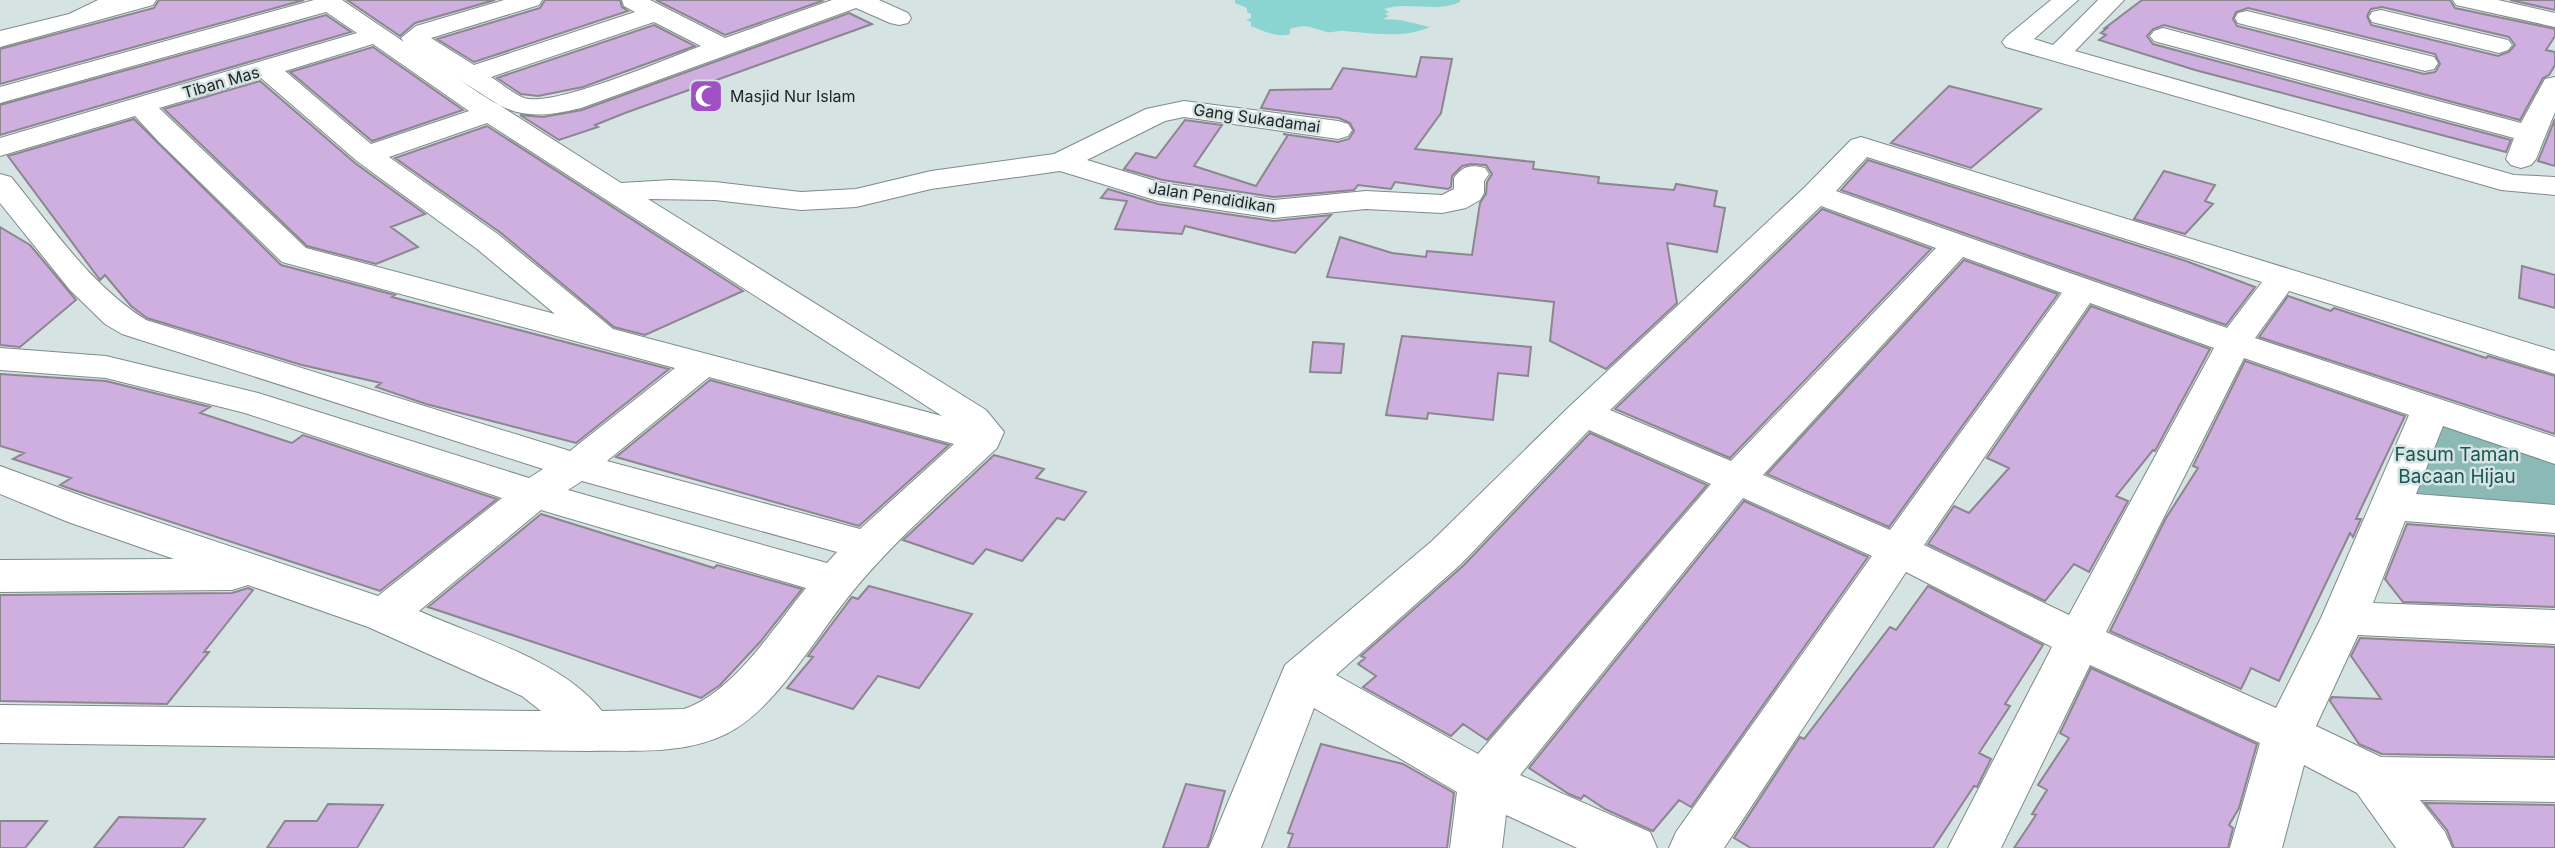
<svg xmlns="http://www.w3.org/2000/svg" width="2555" height="848" viewBox="0 0 2555 848" font-family="Inter,sans-serif">
	<style>
		.green { fill: #8bb9b6 }
		.water { fill: #8ad5d1 }
		.building { fill: #cfafe0; stroke: #8c868f; stroke-width: 2; fill-rule: evenodd }
		.lines { fill: none; stroke-linecap: round; stroke-linejoin: round }
		.street-casing { stroke: #7e8b8a; stroke-width: 2 }
		.street { fill: #fff; fill-rule: evenodd }
		.labels { text-anchor: middle; stroke-width: 5; stroke-linejoin: round; paint-order: stroke }
		.far-street-label { font-size: 16px; fill: #202525; stroke: #d5e3e2 }
		.far-poi-label { font-size: 16px; fill: #202525; stroke: #d5e3e2; text-anchor: start }
		.park-label { font-size: 19px; fill: #175755; stroke: #d5e3e2 }
	</style>
	<rect width="100%" height="100%" fill="#d5e3e2"/>
	<path class="green" d="M2431,409L2555,453V511L2391,506Z"/>
	<path class="water" d="M1235,0H1460V2C1436,13 1410,1 1384,9L1389,12L1385,14L1389,16L1383,19L1400,20L1430,27C1402,39 1373,33 1344,31C1338,30 1333,33 1327,32C1312,28 1306,23 1290,29V34C1278,38 1263,31 1251,26V22L1246,20L1251,18V14L1247,12V8L1235,3Z"/>
	<path class="building" d="M159,0H304L0,84V49L154,8Z
		M347,0H495L415,23L400,36Z
		M545,0H620L622,7L628,11L474,62L437,39L540,8Z
		M656,0H819L822,1L725,35Z
		M2142,0H2450L2455,8L2555,29V36L2546,50L2555,52V65L2549,75L2543,78L2520,120L2164,25L2153,29L2147,36L2153,44L2511,140L2506,152L2195,70L2099,40L2106,35L2101,33L2107,28H2105ZM2382,7L2509,37L2515,45L2509,52L2498,56L2371,25L2367,16L2371,9ZM2248,8L2435,54L2440,64L2435,72L2424,74L2237,26L2233,19L2236,12Z
		M2510,0H2555V10Z
		M849,13L872,24L625,113L595,125L598,127L559,140L520,115L543,117L582,110Z
		M326,15L351,32L0,135V105Z
		M654,25L695,46L583,87L538,96L521,94L497,78Z
		M373,47L463,110L372,141L290,72Z
		M1421,57L1452,59L1441,113L1415,149L1534,162L1533,169L1599,177L1598,183L1674,190L1676,184L1717,191L1714,206L1725,208L1717,252L1667,243L1677,303L1606,369L1550,341L1554,302L1327,277L1340,237L1392,253L1426,257L1427,251L1472,255L1480,203L1486,194L1487,182L1492,174L1486,165L1471,164L1462,166L1452,176L1451,187L1448,189L1395,182L1391,189L1358,185L1354,190L1274,197L1163,180L1124,169L1136,153L1156,158L1185,120L1222,125L1194,166L1256,186L1288,135L1283,134L1338,142L1349,139L1354,131L1350,123L1339,118L1261,108L1270,90L1331,89L1343,68L1416,77Z
		M260,81L355,163L425,214L391,227L418,247L376,264L307,246L164,109Z
		M1949,86L2041,109L1971,168L1891,143Z
		M134,119L281,265L395,295L392,297L669,369L576,443L426,404L376,387L381,383L302,365L147,318L131,306L105,275L100,280L8,156Z
		M2555,119V166L2538,161Z
		M487,126L743,291L645,335L614,327L501,233L395,158Z
		M1868,160L2186,261L2255,287L2226,325L1841,190Z
		M2164,171L2215,185L2205,201L2213,204L2185,234L2134,219Z
		M1108,189L1158,204L1274,221L1331,215L1295,253L1185,226L1182,234L1115,229L1127,201L1101,198Z
		M1822,209L1931,249L1730,458L1615,409Z
		M0,227L30,245L76,300L20,347L0,345Z
		M1964,260L2058,294L1889,527L1767,474Z
		M2522,266L2555,275V308L2519,298Z
		M2288,296L2331,311L2334,308L2486,358L2488,356L2555,376V434L2259,337Z
		M2091,306L2210,349L2155,451L2153,450L2116,496L2128,501L2089,572L2074,564L2045,601L1928,544L1954,506L1969,513L2009,468L1987,458Z
		M1402,336L1531,347L1528,376L1498,373L1493,420L1428,413L1427,419L1386,415Z
		M1313,342L1344,344L1341,373L1310,372Z
		M2245,361L2405,416L2356,519H2361L2353,537L2350,533L2279,681L2251,668L2241,689L2110,631L2166,518L2198,468L2193,466Z
		M0,374L106,381L210,407L200,413L292,443L303,435L497,499L380,591L74,490L60,485L71,478L13,459L24,453L0,446Z
		M710,380L949,445L859,526L616,457Z
		M1590,433L1707,485L1487,740L1463,724L1451,736L1363,687L1376,676L1358,664L1365,658L1361,656L1464,565Z
		M994,455L1044,469L1036,478L1086,492L1064,520L1057,518L1022,561L986,549L973,564L903,540Z
		M1744,501L1868,557L1691,807L1679,800L1653,831L1605,809L1584,795L1581,799L1569,794L1529,768Z
		M541,514L714,568L717,565L802,589L761,641L720,685L701,698L428,607Z
		M2407,524L2555,536V607L2403,602L2385,579Z
		M869,586L972,614L919,688L878,676L853,709L787,688L813,657L808,656L852,597L858,599Z
		M1928,586L2043,645L2005,704L2010,706L1979,753L1991,759L1977,787L1974,786L1933,848H1751L1734,838L1800,737L1804,739L1890,627L1896,630Z
		M248,588L253,590L204,652H209L167,704L0,701V595L232,593Z
		M2360,638L2555,647V757L2382,754L2359,744L2330,701L2332,697L2381,699L2351,656Z
		M2091,668L2257,744L2239,808L2229,825L2233,828L2228,848H2014L2036,815L2032,814L2047,790L2038,785L2069,738L2060,733Z
		M1321,744L1403,764L1454,793L1447,848H1288L1293,834L1288,833Z
		M1186,784L1225,791L1210,840L1207,848H1163Z
		M2425,803L2555,805V848H2454L2447,830Z
		M328,804L383,805L357,848H267L285,821H317Z
		M119,817L161,818L205,819L183,848H94Z
		M0,821H47L25,848H0Z"/>
	<g class="lines">
		<g class="street-casing">
			<path id="street" d="M98,0H156L153,5L0,47V31L69,14Z
				M314,0H342L404,42L401,38L416,26L504,0H542L539,5L431,38L474,65L635,12L624,6L622,0H650L725,38L832,0H879L908,13L911,18L908,23L899,25L890,23L856,8L581,108C519,123 507,112 457,78L621,183L671,180L715,182L801,192L856,189L931,171L1054,154L1146,109L1184,101L1338,121L1348,124L1352,130L1348,136L1338,139L1184,117L1165,121L1087,160L1162,183L1274,200L1366,191L1442,195L1454,189V178C1462,166 1471,164 1485,168L1489,174L1484,181V193L1480,200L1466,208L1442,213L1366,209L1274,218L1158,201L1060,171L931,189L856,207L801,210L715,200L648,199L986,410L1004,432L997,448C948,494 896,539 853,591C817,634 776,710 726,734C683,755 635,750 589,751L0,743V705L541,711L522,696L368,627L248,585L232,590L0,592V560L174,559L68,522L0,494V466L98,502L378,596L502,498L245,413L106,378L0,370V348L106,356L258,393L529,478L543,469L122,334L105,324L70,290L0,203V174L11,177C52,227 90,285 146,320L570,451L675,368L282,262L158,141L135,116L0,156V138L357,33L326,12L0,103V87ZM654,22L701,46C668,58 553,108 524,98C513,94 501,83 491,77ZM373,44L469,111L371,144L285,71ZM261,78L357,161L477,249L555,314L306,248L159,108ZM487,123L942,416L613,329L499,235L389,157ZM709,377L954,444L860,529L607,461ZM582,481L837,552L827,563L568,490ZM541,510L806,588C774,627 733,693 684,709L602,711C562,660 477,637 419,611Z
				M2051,0H2078L2034,39L2053,45L2098,0H2124L2075,51L2514,175L2555,177V195L2501,190L2006,47L2002,42L2006,37Z
				M2453,0H2498L2555,13V27L2456,5Z
				M2381,10L2508,40L2512,45L2508,50L2499,53L2372,22L2369,17L2372,12Z
				M2247,11L2434,57L2438,63L2434,69L2425,71L2238,23L2235,18L2238,13Z
				M2163,28L2521,123L2545,79L2555,77V112L2536,159L2531,165L2521,168L2511,165L2506,159L2514,138L2154,41L2150,36L2154,31Z
				M1861,137L2555,351V374L2289,291L2255,338L2555,437V464L2443,426L2416,494L2555,505V533L2405,521L2373,603L2555,610V644L2358,635L2316,726L2381,757L2555,760V802L2420,800L2445,832L2452,848H2396L2357,793L2304,765L2282,848H2230L2260,743L2090,665L2001,848H1948L2052,647L1906,572L1724,848H1669L1676,832L1872,556L1743,498L1520,775L1650,832L1657,848H1577L1506,815L1502,848H1450L1457,792L1314,708L1261,848H1209L1285,665L1432,541L1571,405L1805,187L1851,140ZM1867,157L2262,282L2227,328L1836,191ZM1821,206L1936,248L1731,461L1610,410ZM1963,257L2062,293L1890,530L1763,475ZM2090,303L2214,348L2069,615L1924,545ZM2244,358L2409,415L2321,618L2276,708L2106,632ZM1589,430L1711,484L1478,754L1336,675L1462,563Z"/>
		</g>
		<use href="#street" class="street"/>
	</g>
	<defs>
		<g id="mosque-square" transform="scale(1.75)"><rect x="-9" y="-9" width="18" height="18" rx="4" fill="#9f51c3" stroke="#d5e3e2"/><path d="M3.5-4.9A6 6 0 1 0 3.5 4.9A5 5 0 1 1 3.5-4.9Z" fill="#fff"/></g>
	</defs>
	<g fill-rule="evenodd">
		<use href="#mosque-square" x="706" y="96"/>
	</g>
	<g class="labels">
		<g class="far-street-label">
			<text transform="translate(221 82) rotate(-16)" y="6">Tiban Mas</text>
			<text transform="translate(1257 118) rotate(8)" y="6">Gang Sukadamai</text>
			<text transform="translate(1212 197) rotate(9)" y="6">Jalan Pendidikan</text>
		</g>
		<g class="far-poi-label">
			<text x="730" y="102">Masjid Nur Islam</text>
		</g>
		<g class="park-label">
			<text x="2457" y="461">Fasum Taman<tspan x="2457" dy="22">Bacaan Hijau</tspan></text>
		</g>
	</g>
</svg>
